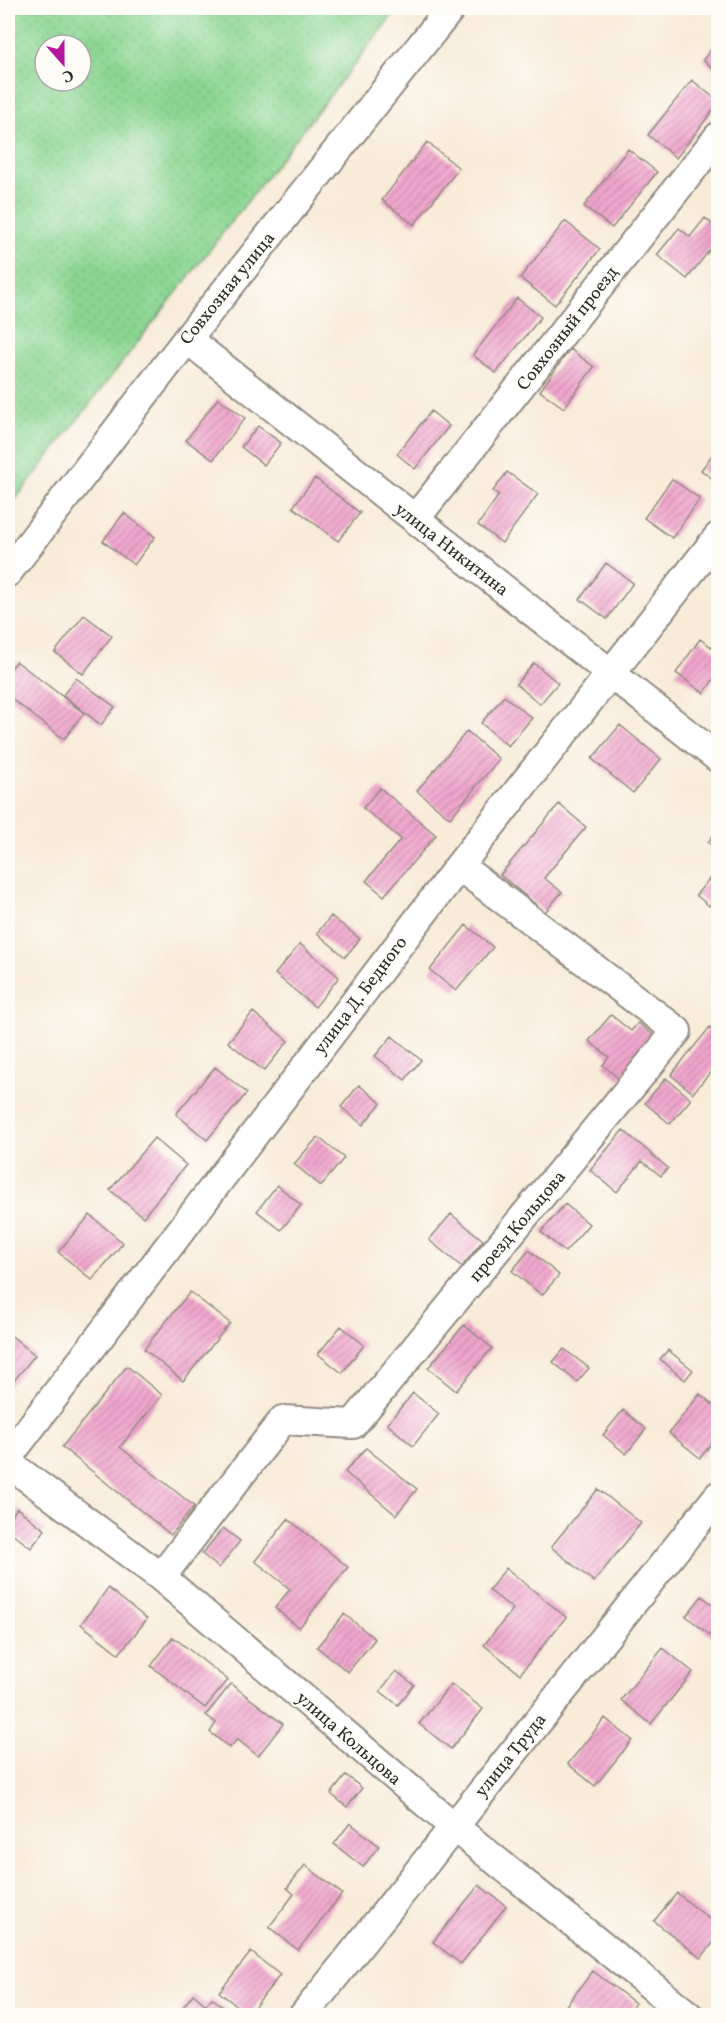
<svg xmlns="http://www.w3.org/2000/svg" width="726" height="2023" viewBox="0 0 726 2023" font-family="Vollkorn,serif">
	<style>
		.green { fill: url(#green-dots); stroke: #5a805e; stroke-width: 1.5; fill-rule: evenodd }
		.building { fill: url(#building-hatch) }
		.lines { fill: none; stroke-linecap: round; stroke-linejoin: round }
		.minor-casing { stroke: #928b82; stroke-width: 32 }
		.minor { stroke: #fff; stroke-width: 28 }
		.labels { text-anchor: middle; stroke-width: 4.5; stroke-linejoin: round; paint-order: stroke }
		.street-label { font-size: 18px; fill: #2b2b2b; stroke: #fdfcf7 }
	</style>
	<defs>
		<pattern id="green-dots" width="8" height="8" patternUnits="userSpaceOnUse" patternTransform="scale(1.5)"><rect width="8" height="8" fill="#8ad592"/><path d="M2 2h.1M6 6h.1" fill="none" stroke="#77b77e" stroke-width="1.8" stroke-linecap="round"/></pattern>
		<pattern id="building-hatch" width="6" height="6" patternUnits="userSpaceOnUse" patternTransform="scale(1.5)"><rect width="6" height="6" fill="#f1a6ce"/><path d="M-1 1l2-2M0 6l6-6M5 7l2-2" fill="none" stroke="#c387a7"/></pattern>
	</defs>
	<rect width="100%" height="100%" fill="#fdfcf7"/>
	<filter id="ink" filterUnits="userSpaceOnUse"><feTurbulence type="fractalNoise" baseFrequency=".0167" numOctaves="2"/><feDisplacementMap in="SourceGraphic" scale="12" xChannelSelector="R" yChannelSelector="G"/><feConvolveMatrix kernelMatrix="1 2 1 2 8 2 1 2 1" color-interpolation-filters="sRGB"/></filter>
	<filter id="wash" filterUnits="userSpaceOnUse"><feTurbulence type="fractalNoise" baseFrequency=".008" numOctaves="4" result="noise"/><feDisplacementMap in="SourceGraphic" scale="24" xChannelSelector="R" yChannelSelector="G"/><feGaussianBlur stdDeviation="1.35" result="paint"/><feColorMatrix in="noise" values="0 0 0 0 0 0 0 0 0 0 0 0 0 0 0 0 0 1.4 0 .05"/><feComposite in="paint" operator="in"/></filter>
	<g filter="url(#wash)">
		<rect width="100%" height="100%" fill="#f8ebd8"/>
		<path class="green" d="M8,8H398L8,509ZM45,45H81V81H45Z"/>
		<g id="blocks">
			<path class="building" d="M718,40V72L703,60Z
				M692,80L718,101V104L676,158L648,135Z
				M427,142L459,168L414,225L382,200Z
				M628,149L657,172L612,228L584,206Z
				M705,218L718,229V239L687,279L657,255L679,228L690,237Z
				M565,221L600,249L555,305L520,278Z
				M517,298L541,317L496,373L473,355Z
				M570,349L594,367L564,408L540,391Z
				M218,398L245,418L213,460L186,440Z
				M431,411L449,426L415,469L397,454Z
				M258,426L281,443L264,465L241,447Z
				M718,447V483L701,470Z
				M507,472L538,494L502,543L478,525L499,495L493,491Z
				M315,478L360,513L338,541L293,507Z
				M672,479L700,499L672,538L644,518Z
				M124,513L155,537L134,565L103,541Z
				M606,563L633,583L607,619L580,599Z
				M84,615L112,636L83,674L55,652Z
				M700,639L718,652V673L704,693L676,673Z
				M16,661L84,713L64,739L8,696V673Z
				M534,663L558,683L540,704L516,684Z
				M76,678L115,707L101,725L63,695Z
				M504,696L532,718L508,746L481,723Z
				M620,725L661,759L633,793L592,759Z
				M467,731L499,759L450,818L417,791Z
				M380,788L436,835L384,896L366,881L401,839L363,808Z
				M559,804L586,827L544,878L562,892L545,912L500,875Z
				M718,829V850L708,842Z
				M709,879L718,887V895L709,906L696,895Z
				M331,916L360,939L345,957L317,933Z
				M466,925L493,947L456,991L430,970Z
				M300,944L339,977L315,1007L275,974Z
				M253,1012L288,1041L264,1071L228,1042Z
				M611,1015L631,1031L638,1023L656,1037L620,1080L603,1065L609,1057L589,1041Z
				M710,1027L718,1034V1063L693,1093L671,1075Z
				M392,1036L421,1060L405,1080L375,1056Z
				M215,1067L247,1093L207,1140L176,1114Z
				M666,1078L691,1099L670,1124L645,1103Z
				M359,1085L381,1103L363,1125L341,1107Z
				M623,1130L668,1168L661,1176L642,1161L617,1192L590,1170Z
				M318,1137L344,1158L321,1186L294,1164Z
				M154,1138L186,1165L143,1217L110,1190Z
				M277,1185L301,1205L281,1230L257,1211Z
				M565,1204L589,1224L565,1252L541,1232Z
				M451,1214L483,1240L462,1267L429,1240Z
				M90,1215L123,1243L92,1280L58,1252Z
				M529,1250L559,1275L542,1295L512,1271Z
				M190,1292L230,1323L183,1381L144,1349Z
				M464,1325L492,1348L456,1391L428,1368Z
				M341,1326L364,1345L342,1373L318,1354Z
				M8,1333L35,1355L8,1388Z
				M564,1349L589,1368L577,1382L553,1362Z
				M668,1350L693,1370L685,1380L660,1359Z
				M127,1366L162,1395L120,1447L194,1506L171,1535L62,1447Z
				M413,1393L439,1414L413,1446L387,1424Z
				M700,1394L718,1409V1435L700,1458L669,1433Z
				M623,1410L646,1429L626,1454L603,1435Z
				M366,1448L417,1489L396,1515L345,1472Z
				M598,1489L641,1523L594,1582L551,1547Z
				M17,1508L45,1530L31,1548L8,1530V1521Z
				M288,1519L348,1567L299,1628L275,1608L290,1589L255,1561Z
				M223,1528L240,1541L219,1568L202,1554Z
				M506,1568L566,1617L520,1674L484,1645L513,1609L489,1590Z
				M108,1588L147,1619L119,1654L81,1624Z
				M702,1596L718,1609L717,1641L686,1616Z
				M344,1614L375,1639L348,1672L317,1647Z
				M173,1637L228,1680L205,1708L151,1666Z
				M663,1648L693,1672L651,1724L621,1700Z
				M396,1671L414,1685L398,1705L380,1691Z
				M231,1684L283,1724L258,1756L237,1739L230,1748L210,1732L216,1723L206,1715Z
				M451,1684L483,1709L451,1749L419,1724Z
				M605,1718L632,1740L595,1786L568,1764Z
				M346,1775L362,1788L347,1807L331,1794Z
				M350,1823L379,1846L363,1867L334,1844Z
				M305,1865L342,1894L298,1950L269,1927L294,1894L287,1888Z
				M479,1885L506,1906L461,1964L433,1942Z
				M677,1893L718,1926V1937L701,1958L654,1921Z
				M251,1952L280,1975L248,2015L219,1992Z
				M593,1971L635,2003L626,2016H576L565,2007Z
				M193,1994L206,2005L212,1998L234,2016H176Z"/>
		</g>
	</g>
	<g filter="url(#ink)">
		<use href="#blocks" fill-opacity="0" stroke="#928b82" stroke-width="1.5"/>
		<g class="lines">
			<g class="minor-casing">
				<path id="minor" d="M187,339L718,758
					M415,519L718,137
					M8,572L187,339L451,8
					M8,1457L459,866L718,537
					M8,1463L161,1577L453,1826L689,2016
					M161,1577L283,1420L353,1424L677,1031L459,866
					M303,2016L718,1496"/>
			</g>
			<use href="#minor" class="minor"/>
		</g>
	</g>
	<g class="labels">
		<g class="street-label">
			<text transform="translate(227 288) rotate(-51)" y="6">Совхозная улица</text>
			<text transform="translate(567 328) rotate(-52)" y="6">Совхозный проезд</text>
			<text transform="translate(452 549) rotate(38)" y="6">улица Никитина</text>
			<text transform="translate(360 995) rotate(-53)" y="6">улица Д. Бедного</text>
			<text transform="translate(517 1226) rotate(-50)" y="6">проезд Кольцова</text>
			<text transform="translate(349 1738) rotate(41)" y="6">улица Кольцова</text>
			<text transform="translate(510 1755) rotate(-51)" y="6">улица Труда</text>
		</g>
	</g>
	<rect width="726" height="2023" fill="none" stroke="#fdfcf7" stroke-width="30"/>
	<g transform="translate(63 63) rotate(159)"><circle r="28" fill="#fdfcf7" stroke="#a9a8a5" stroke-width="1.5"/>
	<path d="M0-4.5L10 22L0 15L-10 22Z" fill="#b5179e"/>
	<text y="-9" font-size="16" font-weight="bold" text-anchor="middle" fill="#2b2b2b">С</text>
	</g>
</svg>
